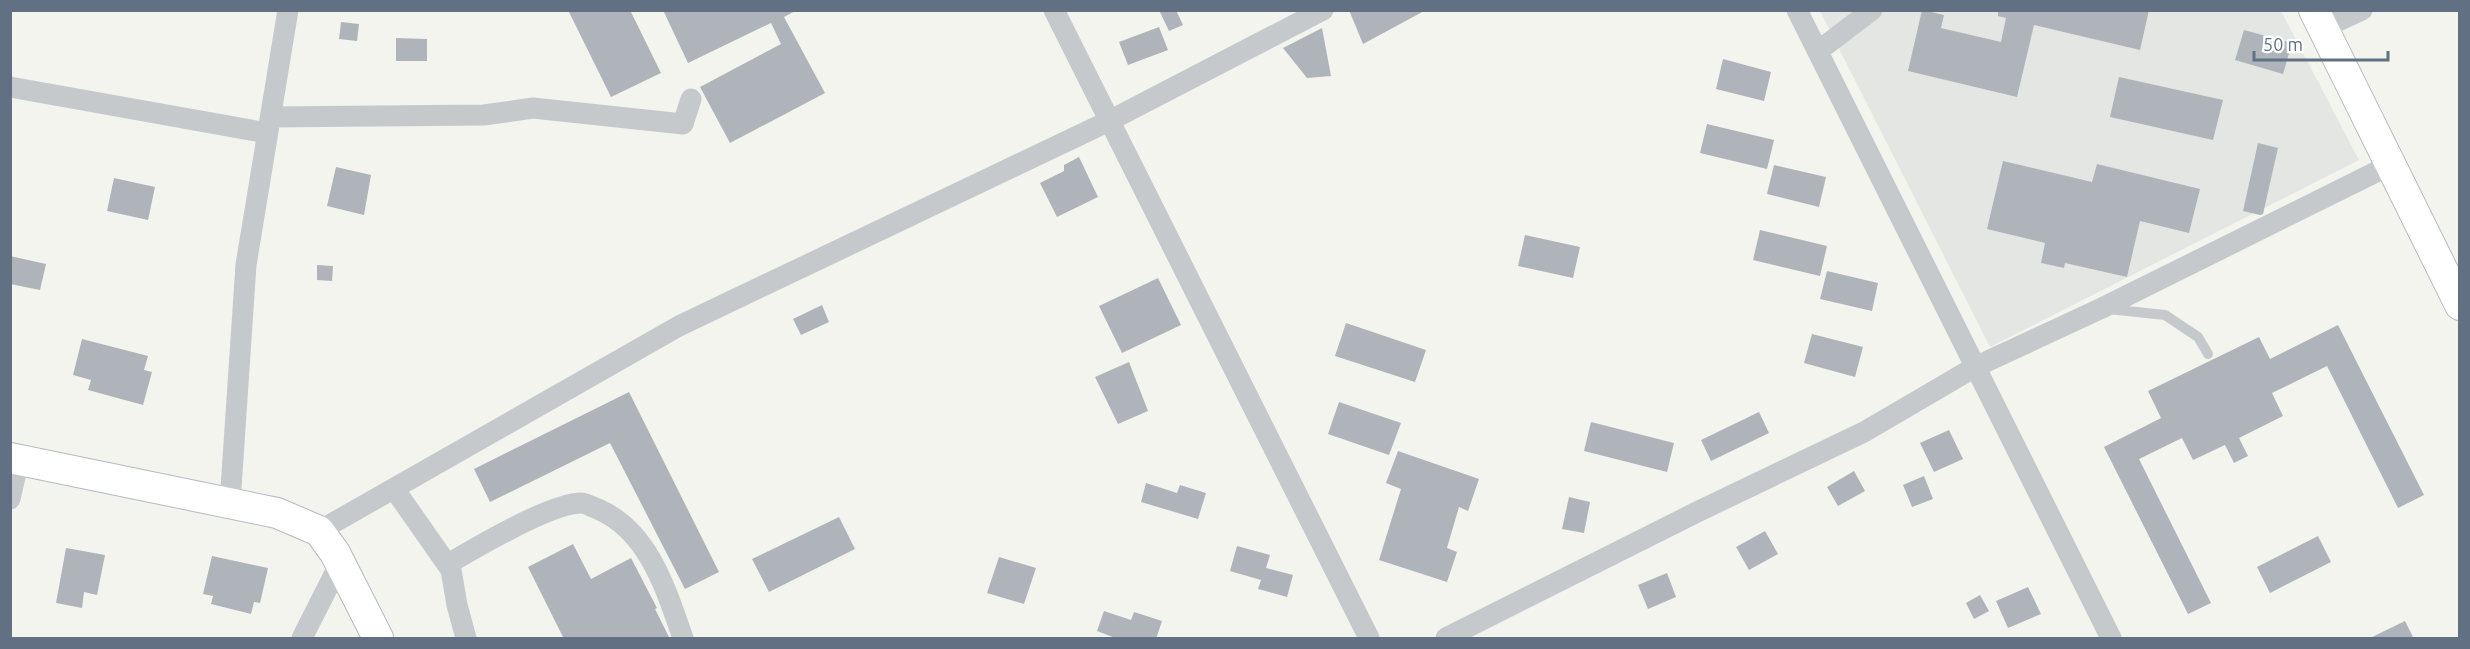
<svg xmlns="http://www.w3.org/2000/svg" width="2470" height="649" viewBox="0 0 2470 649" font-family="Ubuntu,sans-serif">
	<style>
		.built { fill: #e4e6e3 }
		.building { fill: #aeb4ba }
		.lines { fill: none; stroke-linecap: round; stroke-linejoin: round }
		.secondary-casing { stroke: #b5babf; stroke-width: 32 }
		.lane { stroke: #c6c9cc; stroke-width: 10 }
		.street { stroke: #c6c9cc; stroke-width: 21 }
		.secondary { stroke: #fff; stroke-width: 30 }
	</style>
	<rect width="100%" height="100%" fill="#f4f4ef"/>
	<path class="built" d="M1820,11H2281L2359,160L1990,347Z"/>
	<path class="building" d="M568,10H630L661,73L611,97Z
		M663,10H797L784,17L825,93L730,143L700,87L781,44L771,23L688,63Z
		M1159,10H1176L1183,25L1169,31Z
		M1349,10H1426L1363,44Z
		M1922,10L1944,15L1941,28L2001,42L2006,18L1998,16V10H2149L2140,50L2034,25L2017,97L1908,71Z
		M341,22L359,24L357,41L339,39Z
		M1159,27L1168,50L1128,65L1119,42Z
		M1322,28L1331,76L1307,78L1283,48Z
		M2244,30L2292,43L2283,74L2235,60Z
		M396,38L427,39V61H396Z
		M1723,59L1771,72L1764,101L1716,89Z
		M2119,77L2223,100L2213,140L2110,117Z
		M1707,124L1774,140L1767,169L1700,153Z
		M2258,143L2278,148L2263,214L2260,215L2243,211Z
		M1079,157L1098,197L1057,217L1040,183L1064,171V165Z
		M2003,161L2092,182L2097,164L2200,189L2189,233L2140,221L2127,277L2065,263L2064,268L2041,263L2045,243L1987,229Z
		M1774,165L1826,177L1819,207L1767,194Z
		M336,167L371,175L364,215L327,206Z
		M114,178L155,187L148,220L107,211Z
		M1760,230L1827,246L1820,276L1753,260Z
		M1525,235L1580,247L1573,278L1518,266Z
		M10,256L46,264L40,290L10,284Z
		M317,265L333,266L332,281L317,280Z
		M1827,271L1878,283L1872,311L1820,299Z
		M1158,278L1181,325L1122,353L1099,306Z
		M822,305L829,322L801,335L793,319Z
		M1346,323L1426,350L1415,382L1335,356Z
		M2338,325L2424,495L2398,508L2327,366L2272,393L2283,416L2239,438L2248,456L2234,463L2225,445L2193,460L2182,438L2139,459L2211,603L2188,614L2104,447L2161,418L2148,391L2259,337L2270,359Z
		M1812,334L1863,347L1855,377L1804,363Z
		M82,339L148,356L144,370L152,372L143,405L88,390L91,380L73,375Z
		M1129,362L1148,411L1118,424L1095,377Z
		M629,392L719,572L685,589L610,443L490,502L474,469Z
		M1339,402L1401,423L1389,455L1328,434Z
		M1759,412L1769,433L1711,461L1701,440Z
		M1591,422L1674,443L1667,472L1584,451Z
		M1949,430L1963,459L1934,472L1920,443Z
		M1398,451L1479,479L1468,511L1459,507L1447,548L1457,552L1447,582L1379,560L1401,489L1386,483Z
		M1854,471L1865,491L1838,506L1827,487Z
		M1924,476L1933,499L1912,507L1903,485Z
		M1146,483L1177,493L1180,485L1206,493L1198,519L1141,502Z
		M1569,497L1590,502L1584,533L1562,529Z
		M839,517L855,549L769,592L752,559Z
		M1765,531L1778,554L1749,570L1736,547Z
		M2318,536L2331,562L2270,593L2257,567Z
		M573,544L591,579L631,558L657,608L655,609L670,639H564L528,567Z
		M1237,546L1270,555L1266,568L1293,575L1287,597L1258,589L1261,580L1230,571Z
		M66,548L105,555L97,595L84,592L82,608L56,603Z
		M212,556L268,568L260,603L254,602L251,614L211,604L213,596L203,594Z
		M999,557L1036,568L1024,604L987,593Z
		M1667,573L1676,597L1648,609L1638,585Z
		M2028,587L2041,614L2008,628L1996,601Z
		M1980,595L1989,611L1974,619L1966,603Z
		M1104,611L1131,620L1134,612L1162,621L1156,639H1118L1097,631Z
		M2405,621L2414,639H2368Z"/>
	<g class="lines">
		<g class="secondary-casing">
			<path id="secondary" d="M2314,10L2460,305
				M10,458L277,513L319,531L335,553L378,638"/>
		</g>
		<path class="lane" d="M2108,309L2165,315L2198,337L2208,354"/>
		<path class="street" d="M1054,10L1369,638
			M1797,10L2111,638
			M2323,28L2362,10
			M1818,51L1872,10
			M10,87L267,133
			M271,117L484,115L533,108L683,124L691,99
			M395,490L451,570L457,605L466,638
			M10,499L19,460
			M230,503L246,265L288,10
			M319,531L679,326L1109,121L1323,10
			M448,564C475,548 551,503 581,503C586,503 592,507 598,509C649,531 666,590 683,638
			M302,638L340,563
			M1446,638L1695,513L1864,432L1975,367L2102,308L2390,165"/>
		<use href="#secondary" class="secondary"/>
	</g>
	<rect width="2470" height="649" fill="none" stroke="#617183" stroke-width="24"/>
	<path d="M2254 51v9h134v-9" fill="none" stroke="#617183" stroke-width="3"/>
	<text x="2263" y="51" font-size="18" fill="#617183" stroke="#ffffff" stroke-width="4.5" paint-order="stroke">50 m</text>
</svg>
